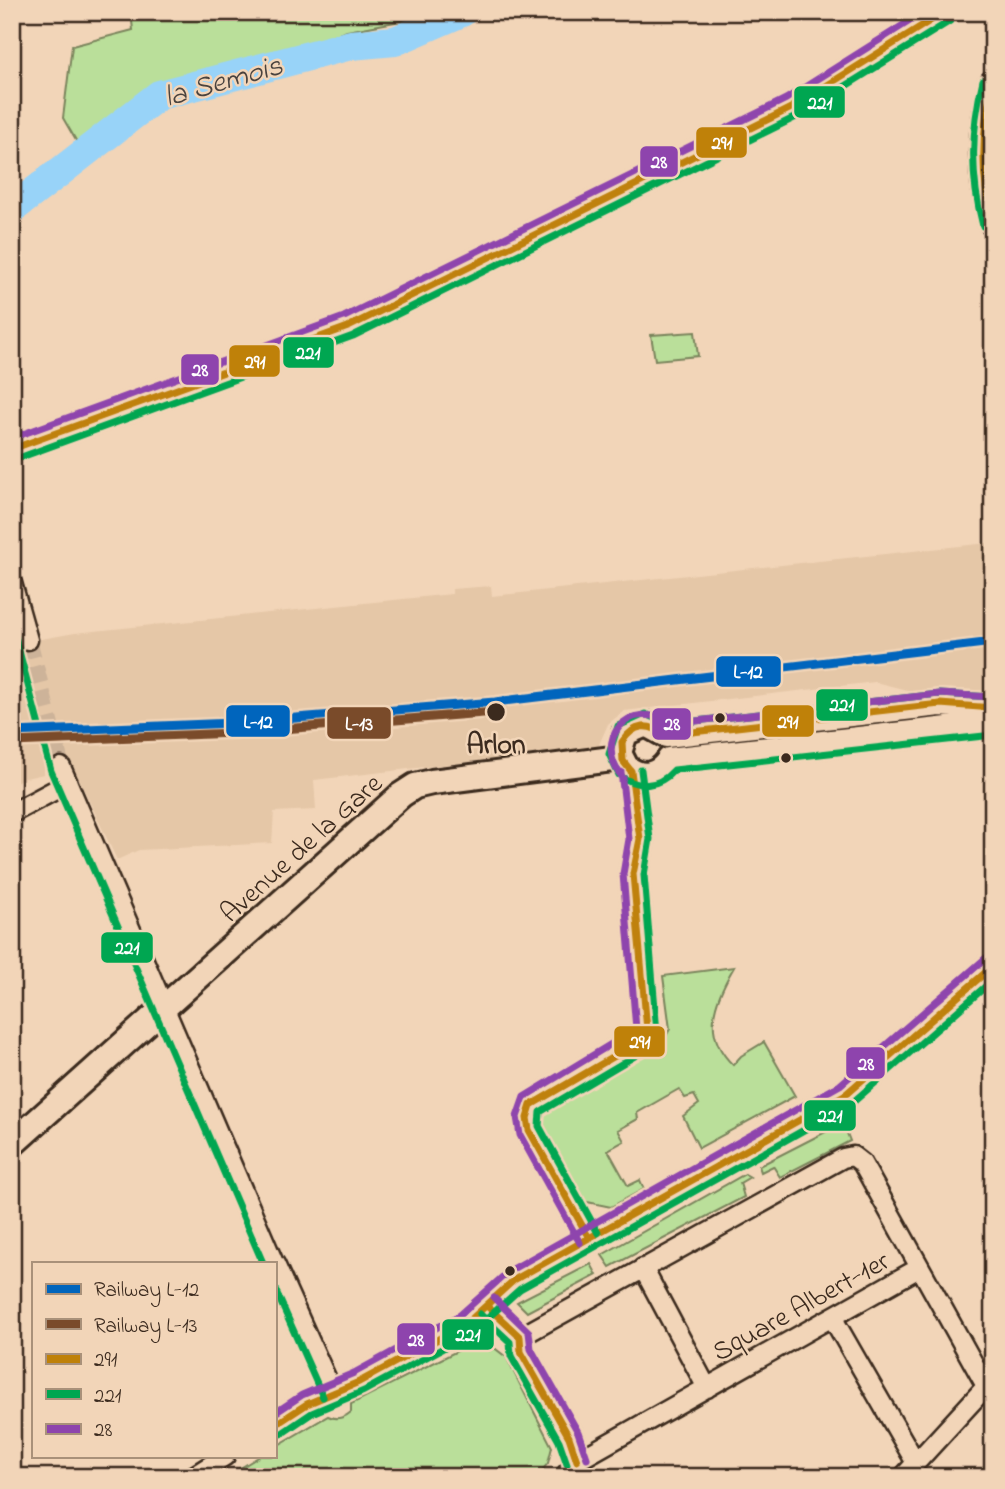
<svg xmlns="http://www.w3.org/2000/svg" width="1005" height="1489" viewBox="0 0 1005 1489" font-family="'Indie Flower',sans-serif">
	<style>
		.built { fill: #e5c7a7 }
		.green { fill: #badf9a; stroke: #7a845c; stroke-width: 2 }
		.lines { fill: none; stroke-linecap: round; stroke-linejoin: round }
		.river { stroke: #98d3f8; stroke-width: 30 }
		.street-tunnel { stroke: #cdb399; stroke-width: 18; stroke-dasharray: 18 9; stroke-linecap: butt }
		.street-casing { stroke: #3b2a1e; stroke-width: 23 }
		.secondary-casing { stroke: #3b2a1e; stroke-width: 30 }
		.street { stroke: #f2d5b8; stroke-width: 18 }
		.secondary { stroke: #f2d5b8; stroke-width: 24 }
		.bus-1-casing { stroke: #f2d5b8; stroke-width: 12 }
		.bus-2-casing { stroke: #f2d5b8; stroke-width: 12 }
		.bus-3-casing { stroke: #f2d5b8; stroke-width: 12 }
		.bus-1 { stroke: #bf8109; stroke-width: 7 }
		.bus-2 { stroke: #00a651; stroke-width: 7 }
		.bus-3 { stroke: #8e44ad; stroke-width: 7 }
		.rail-1-casing { stroke: #f2d5b8; stroke-width: 14 }
		.rail-2-casing { stroke: #f2d5b8; stroke-width: 14 }
		.rail-1 { stroke: #0065bd; stroke-width: 9 }
		.rail-2 { stroke: #7a4b2a; stroke-width: 9 }
		.stop-dot { fill: #3b2a1e; stroke: #f2d5b8; stroke-width: 2.5 }
		.labels { text-anchor: middle; stroke-width: 5; stroke-linejoin: round; paint-order: stroke }
		.stop-label { font-size: 28px; font-weight: bold; fill: #3b2a1e; stroke: #f2d5b8 }
		.street-label { font-size: 28px; fill: #3b2a1e; stroke: #f2d5b8 }
		.water-label { font-size: 30px; font-style: italic; fill: #49433f; stroke: #f2d5b8 }
		.line-badge { stroke: #f2d5b8; stroke-width: 2.5 }
		.badge-label { font-size: 19px; text-anchor: middle; font-weight: bold; fill: #fff }
	</style>
	<rect width="100%" height="100%" fill="#f2d5b8"/>
	<filter id="ink" filterUnits="userSpaceOnUse"><feTurbulence type="fractalNoise" baseFrequency=".0143" numOctaves="2"/><feDisplacementMap in="SourceGraphic" scale="14" xChannelSelector="R" yChannelSelector="G"/><feConvolveMatrix kernelMatrix="1 2 1 2 8 2 1 2 1" color-interpolation-filters="sRGB"/></filter>
	<g filter="url(#ink)">
		<path class="built" d="M988,543L989,549H993V697L919,693L875,682L624,711L608,724L598,747L314,780L316,810L274,812L272,843L139,850L117,860L71,762L44,768V774L21,779L12,785V645L19,643L75,633L452,594V589L491,586L492,596Z"/>
		<path class="green" d="M131,12H429L411,19L347,31L235,69L167,86L134,99L78,144L63,118L72,46L133,30Z
			M695,332L698,356L655,360L651,335Z
			M734,967C714,1001 701,1034 733,1065L741,1056L764,1042L795,1096L699,1148L683,1116L699,1104L694,1095L685,1098L679,1089L637,1113L638,1119L618,1130L624,1141L608,1150L628,1186L640,1180L644,1189L611,1207L578,1200L536,1123L541,1111L662,1043L670,1029L663,976Z
			M843,1123L850,1141L780,1177L773,1166L761,1172L759,1166Z
			M745,1174L750,1177L740,1183L744,1197L610,1267L602,1255Z
			M591,1264L597,1275L527,1312L517,1302Z
			M488,1343L506,1357L552,1447L548,1463L537,1477H226L260,1456H275V1447L328,1416C336,1420 344,1418 351,1412V1404L469,1345Z"/>
		<g class="lines">
			<path class="river" d="M12,209L159,95L351,45L395,41L462,12"/>
			<path class="street-tunnel" d="M28,640L61,767"/>
			<g class="street-casing">
				<path id="street" d="M12,583L28,640
					M61,767L274,1263
					M12,813L68,783
					M589,1238L529,1130L527,1118L531,1105L644,1039L647,1030L643,981L633,874L640,839L631,771
					M275,1264L333,1393
					M643,1268L707,1388
					M487,1306L520,1337L521,1352L569,1437L577,1461
					M832,1317L916,1463
					M520,1337L843,1158L853,1156L862,1163L986,1386
					M275,1425L307,1404L359,1382L466,1324L514,1280L846,1094L993,966
					M192,1477L225,1456
					M564,1477L577,1461L919,1268
					M903,1477L993,1379"/>
			</g>
			<g class="secondary-casing">
				<path id="secondary" d="M993,83C980,129 979,177 993,223
					M12,449L348,327L791,108L944,12
					M993,708L940,704L666,735L646,724L625,733L619,753L626,767C642,780 658,776 669,760L993,724
					M12,1144L401,795L415,786L432,782L620,758"/>
			</g>
			<use href="#street" class="street"/>
			<use href="#secondary" class="secondary"/>
			<g class="bus-1-casing">
				<path id="bus-1" d="M993,84C981,131 980,175 993,222
					M12,449L348,327L791,108L944,12
					M631,771L623,761L622,742C634,723 649,723 666,735L940,704L993,708
					M589,1238L529,1130L527,1118L531,1105L644,1039L647,1030L633,874L640,839L631,771
					M487,1306L520,1337L521,1352L569,1437L577,1461
					M275,1425L307,1404L359,1382L466,1324L514,1280L846,1094L993,966"/>
			</g>
			<g class="bus-2-casing">
				<path id="bus-2" d="M983,80C971,130 970,176 983,226
					M16,459L353,336L796,117L950,21
					M12,625L51,771L263,1263
					M993,697L939,694L668,724L645,714L618,726L609,754L619,775C639,789 658,788 674,770L993,735
					M598,1233L539,1126L540,1112L650,1047L657,1033L644,875L650,839L641,770
					M275,1289L323,1397
					M480,1314L510,1342L511,1356L559,1441L567,1464
					M281,1434L312,1413L364,1391L471,1333L520,1289L852,1103L993,980"/>
			</g>
			<g class="bus-3-casing">
				<path id="bus-3" d="M12,438L344,317L786,99L924,12
					M623,778C591,741 630,696 669,724L939,694L993,697
					M580,1243L520,1135L517,1117L524,1097L636,1029L623,874L629,839L621,772
					M494,1298L529,1332L531,1349L578,1432L587,1458
					M275,1413L302,1395L354,1373L460,1315L509,1271L840,1085L986,958"/>
			</g>
			<use href="#bus-1" class="bus-1"/>
			<use href="#bus-2" class="bus-2"/>
			<use href="#bus-3" class="bus-3"/>
			<g class="rail-1-casing">
				<path id="rail-1" d="M12,732L233,723L495,702L993,642"/>
			</g>
			<g class="rail-2-casing">
				<path id="rail-2" d="M12,742L234,733L496,712"/>
			</g>
			<use href="#rail-1" class="rail-1"/>
			<use href="#rail-2" class="rail-2"/>
		</g>
	</g>
	<g class="stop-dot">
		<circle cx="496" cy="712" r="10"/>
		<circle cx="720" cy="718" r="6"/>
		<circle cx="786" cy="758" r="6"/>
		<circle cx="510" cy="1271" r="6"/>
	</g>
	<g class="labels">
		<g class="stop-label">
			<text x="496" y="753">Arlon</text>
		</g>
		<g class="street-label">
			<text transform="translate(300 847) rotate(-42)" y="10">Avenue de la Gare</text>
			<text transform="translate(800 1305) rotate(-29)" y="10">Square Albert-1er</text>
		</g>
		<g class="water-label">
			<text transform="translate(223 80) rotate(-16)" y="10">la Semois</text>
		</g>
	</g>
	<g class="line-badge">
		<rect x="793" y="85" width="53" height="34" rx="7" fill="#00a651"/>
		<rect x="695" y="126" width="53" height="33" rx="7" fill="#bf8109"/>
		<rect x="639" y="145" width="40" height="33" rx="7" fill="#8e44ad"/>
		<rect x="282" y="336" width="53" height="33" rx="7" fill="#00a651"/>
		<rect x="228" y="344" width="53" height="34" rx="7" fill="#bf8109"/>
		<rect x="180" y="353" width="40" height="33" rx="7" fill="#8e44ad"/>
		<rect x="715" y="655" width="67" height="33" rx="7" fill="#0065bd"/>
		<rect x="815" y="688" width="54" height="34" rx="7" fill="#00a651"/>
		<rect x="225" y="704" width="66" height="34" rx="7" fill="#0065bd"/>
		<rect x="761" y="704" width="54" height="34" rx="7" fill="#bf8109"/>
		<rect x="326" y="706" width="66" height="34" rx="7" fill="#7a4b2a"/>
		<rect x="651" y="707" width="41" height="34" rx="7" fill="#8e44ad"/>
		<rect x="100" y="931" width="54" height="33" rx="7" fill="#00a651"/>
		<rect x="613" y="1025" width="53" height="33" rx="7" fill="#bf8109"/>
		<rect x="845" y="1046" width="41" height="34" rx="7" fill="#8e44ad"/>
		<rect x="803" y="1099" width="54" height="33" rx="7" fill="#00a651"/>
		<rect x="441" y="1318" width="54" height="33" rx="7" fill="#00a651"/>
		<rect x="396" y="1322" width="40" height="34" rx="7" fill="#8e44ad"/>
	</g>
	<g class="badge-label">
		<text x="820" y="109">221</text>
		<text x="722" y="149">291</text>
		<text x="659" y="168">28</text>
		<text x="308" y="359">221</text>
		<text x="255" y="368">291</text>
		<text x="200" y="376">28</text>
		<text x="748" y="678">L-12</text>
		<text x="842" y="711">221</text>
		<text x="258" y="728">L-12</text>
		<text x="788" y="728">291</text>
		<text x="359" y="730">L-13</text>
		<text x="672" y="730">28</text>
		<text x="127" y="954">221</text>
		<text x="640" y="1048">291</text>
		<text x="866" y="1070">28</text>
		<text x="830" y="1122">221</text>
		<text x="468" y="1341">221</text>
		<text x="416" y="1346">28</text>
	</g>
	<rect width="1005" height="1489" fill="none" stroke="#f2d5b8" stroke-width="42"/>
	<rect x="21" y="21" width="963" height="1447" fill="none" stroke="#3b2a1e" stroke-width="2.5" filter="url(#ink)"/>
	<rect x="32" y="1262" width="245" height="196" fill="#f2d5b8" stroke="#a9917a" stroke-width="2"/>
	<rect x="46" y="1284" width="35" height="10" fill="#0065bd" stroke="#a9917a" stroke-width="2"/>
	<text x="94" y="1296" font-size="21" fill="#3b2a1e">Railway L-12</text>
	<rect x="46" y="1319" width="35" height="10" fill="#7a4b2a" stroke="#a9917a" stroke-width="2"/>
	<text x="94" y="1332" font-size="21" fill="#3b2a1e">Railway L-13</text>
	<rect x="46" y="1354" width="35" height="10" fill="#bf8109" stroke="#a9917a" stroke-width="2"/>
	<text x="94" y="1366" font-size="21" fill="#3b2a1e">291</text>
	<rect x="46" y="1389" width="35" height="10" fill="#00a651" stroke="#a9917a" stroke-width="2"/>
	<text x="94" y="1402" font-size="21" fill="#3b2a1e">221</text>
	<rect x="46" y="1424" width="35" height="10" fill="#8e44ad" stroke="#a9917a" stroke-width="2"/>
	<text x="94" y="1436" font-size="21" fill="#3b2a1e">28</text>
</svg>
